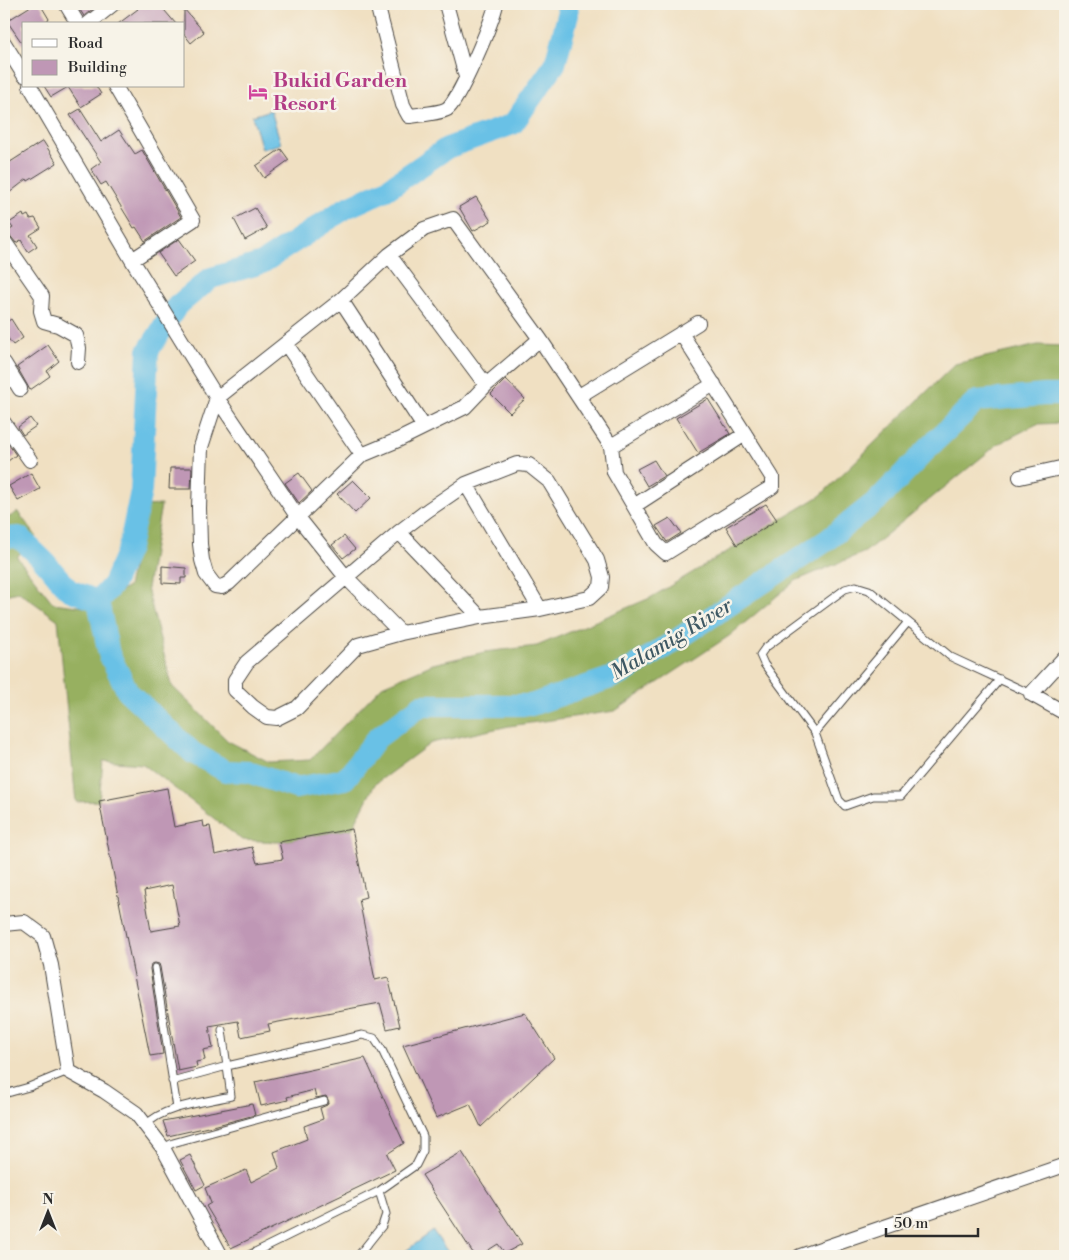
<svg xmlns="http://www.w3.org/2000/svg" width="1069" height="1260" viewBox="0 0 1069 1260" font-family="'Libre Bodoni',serif">
	<style>
		.forest { fill: #97b060; stroke: #616e46 }
		.water { fill: #69c1e6; stroke: #4a7688 }
		.lines { fill: none; stroke-linecap: round; stroke-linejoin: round }
		.river { stroke: #69c1e6; stroke-width: 22 }
		.building { fill: #bf97b5; fill-rule: evenodd }
		.service-casing { stroke: #494642; stroke-width: 9 }
		.minor-casing { stroke: #494642; stroke-width: 16 }
		.service { stroke: #fff; stroke-width: 7 }
		.minor { stroke: #fff; stroke-width: 14 }
		.labels { text-anchor: middle; stroke-width: 5; stroke-linejoin: round; paint-order: stroke }
		.hotel-label { font-size: 20px; font-weight: bold; fill: #b23c85; stroke: #f7f3e8; text-anchor: start }
		.water-label { font-size: 21px; font-style: italic; fill: #3e5863; stroke: #f7f3e8 }
	</style>
	<rect width="100%" height="100%" fill="#f7f3e8"/>
	<filter id="ink" filterUnits="userSpaceOnUse"><feTurbulence type="fractalNoise" baseFrequency=".02" numOctaves="2"/><feDisplacementMap in="SourceGraphic" scale="10" xChannelSelector="R" yChannelSelector="G"/><feConvolveMatrix kernelMatrix="1 2 1 2 8 2 1 2 1" color-interpolation-filters="sRGB"/></filter>
	<filter id="wash" filterUnits="userSpaceOnUse"><feTurbulence type="fractalNoise" baseFrequency=".0096" numOctaves="4" result="noise"/><feDisplacementMap in="SourceGraphic" scale="20" xChannelSelector="R" yChannelSelector="G"/><feGaussianBlur stdDeviation="1.12" result="paint"/><feColorMatrix in="noise" values="0 0 0 0 0 0 0 0 0 0 0 0 0 0 0 0 0 1.4 0 .05"/><feComposite in="paint" operator="in"/></filter>
	<g filter="url(#wash)">
		<rect width="100%" height="100%" fill="#f0e0c2"/>
		<path class="forest" d="M1038,345L1065,346V423L1037,424L998,444L865,552L795,581L729,636L615,711L509,726L431,743L375,784L352,829L279,842L242,840L143,764L103,761L99,801L76,802L58,620L19,592L4,595V520L18,512L36,536L17,557L53,603L92,608L128,587L146,506L161,505L147,588L172,686L228,741L269,762L310,760L382,686L433,664L485,652L537,646L650,598L820,496L955,364Z"/>
		<path class="water" d="M271,110L281,144L262,149L252,116Z
			M433,1231L450,1255L399,1256Z"/>
		<g class="lines">
			<path class="river" d="M4,538L19,537L45,562L69,590L98,601
				M98,601L109,654L128,692L193,753L226,771L248,772L296,788L345,779L377,738L422,705H531L622,674L678,639L826,541L879,499L931,445L977,401L1044,395H1065
				M98,601L113,584L129,548L141,491L148,351L177,306L211,278L262,263L346,208L386,190L447,148L513,124L555,64L568,15L567,4"/>
		</g>
		<g id="blocks">
			<path class="building" d="M34,4H40L49,19L41,24H24V46L7,21Z
				M76,4H99L84,16Z
				M133,4H159L176,24H118L138,9Z
				M184,9L204,32L191,43L184,34Z
				M44,86H96L101,94L81,107L68,87L51,97Z
				M80,109L101,142L119,130L135,154L142,150L181,217L145,241L136,227L134,228L106,182L101,185L91,169L101,162L70,115Z
				M43,141L57,163L28,181L27,179L4,197V166Z
				M281,149L289,160L264,178L256,166Z
				M476,197L491,221L473,231L459,207Z
				M255,208L267,228L245,240L234,219Z
				M23,214L24,217L28,215L30,219L35,218L41,228L30,235L37,246L28,252L21,240L16,243L7,232L13,228L9,223Z
				M179,239L195,261L174,276L158,253Z
				M11,319L23,338L13,345L4,333V324Z
				M48,345L59,361L47,371L50,376L30,390L17,367Z
				M506,379L525,399L510,413L491,394Z
				M708,399L730,434L698,453L676,418Z
				M30,418L36,426L23,435L18,427Z
				M4,438L16,455L4,464Z
				M654,460L664,476L647,486L637,469Z
				M170,468H192L191,489H169Z
				M31,473L40,489L18,501L9,486Z
				M299,473L312,491L299,503L285,483Z
				M353,480L371,498L355,513L337,494Z
				M766,504L777,520L737,545L726,527Z
				M670,518L681,533L667,542L656,526Z
				M344,536L355,549L343,558L332,545Z
				M162,566L186,568V578H181V584L162,583Z
				M167,788L174,827L203,821L204,827L210,826L215,855L252,847L257,863L283,859L279,842L352,829L366,897L359,899L375,980L388,977L400,1026L387,1029L380,1003L268,1024L270,1031L241,1037L238,1021L209,1026L213,1048L203,1050L205,1060L196,1062L197,1067L178,1071L160,967L159,964L155,963L151,964L150,969L163,1054L150,1056L99,801ZM172,885L180,926L151,931L144,891Z
				M525,1013L554,1058L481,1127L470,1104L436,1118L403,1045Z
				M365,1058L404,1143L387,1154L395,1170L231,1248L206,1206L211,1203L205,1188L246,1170L251,1182L279,1168L274,1152L307,1139L304,1126L323,1119L320,1108L327,1105L329,1102L326,1096L316,1098L314,1090L287,1097L288,1100L261,1106L255,1082Z
				M252,1104L255,1115L217,1125L168,1136L163,1121Z
				M462,1152L522,1244L505,1253L498,1244L479,1256H475L422,1175Z
				M190,1155L205,1185L196,1190L180,1160Z"/>
		</g>
	</g>
	<g filter="url(#ink)">
		<use href="#blocks" fill-opacity="0" stroke="#494642" stroke-width="1"/>
		<g class="lines">
			<g class="service-casing">
				<path id="service" d="M1000,679L901,796H873L845,806L839,800L815,733L764,664L760,655L765,648L845,589L856,586L869,590L951,657L1031,694
					M815,733L908,622
					M155,968L177,1108
					M172,1081L227,1066L362,1035L374,1038L382,1050L423,1136V1151L416,1165L379,1191L247,1256
					M4,1094L29,1087L68,1071
					M146,1125C163,1106 206,1102 231,1096L222,1030
					M163,1148L173,1143L324,1101
					M358,1256L382,1226L386,1214L379,1191"/>
			</g>
			<g class="minor-casing">
				<path id="minor" d="M66,4L78,24
					M377,4L403,105L409,116C418,115 440,113 447,109C459,101 493,20 496,4
					M446,4L466,77
					M88,24L113,4
					M4,43L24,75
					M30,86L132,260L217,398L297,516L345,576L401,633
					M115,86L193,220L132,260
					M4,241L42,296L41,311L44,321L58,325L76,335L79,348L78,362
					M389,255L486,385
					M341,300L424,427
					M540,339L486,385L465,407L398,440L362,455L229,583L222,587L215,586L206,574L202,560L200,544L199,508L201,447L217,398L341,300L389,255L424,229L453,219L540,339L611,446L614,472L656,544L666,553L772,487V477L681,333
					M286,344L362,455
					M4,363L20,389
					M579,396L698,323
					M4,423L30,460
					M611,446L714,384
					M517,464L529,465L549,481L597,560L602,577L601,587L589,598L540,609L480,617L401,633L358,645L297,708L277,718L267,717L253,707L235,690V680L247,662L399,532L428,510L466,484Z
					M1020,477L1065,467
					M466,484L540,609
					M634,506L745,434
					M399,532L480,617
					M1065,657L1031,694L1065,713
					M4,924L24,922L43,936L51,965L68,1071L104,1091L136,1113L163,1148L221,1256
					M800,1256L1065,1165"/>
			</g>
			<use href="#service" class="service"/>
			<use href="#minor" class="minor"/>
		</g>
	</g>
	<defs>
		<g id="hotel-bare" transform="scale(1.5)"><path d="M-6-4.5h1.5V1H6V5H4.5V3h-9V5H-6ZM-4 0a1.8 1.8 0 1 1 3.6 0ZM.5 0V-2.5h3Q6-2.5 6 0Z" fill="#d1479c" stroke="#f7f3e8" stroke-width="2.5" paint-order="stroke"/></g>
	</defs>
	<g fill-rule="evenodd">
		<use href="#hotel-bare" x="258" y="92"/>
	</g>
	<g class="labels">
		<g class="hotel-label">
			<text x="273" y="87">Bukid Garden<tspan x="273" dy="23">Resort</tspan></text>
		</g>
		<g class="water-label">
			<text transform="translate(671 639) rotate(-31)" y="7">Malamig River</text>
		</g>
	</g>
	<rect width="1069" height="1260" fill="none" stroke="#f7f3e8" stroke-width="20"/>
	<rect x="22" y="22" width="162" height="65" fill="#f7f3e8" stroke="#a5a39c"/>
	<rect x="32" y="39" width="25" height="8" fill="#ffffff" stroke="#a5a39c"/>
	<text x="68" y="48" font-size="15" fill="#2b2b2b">Road</text>
	<rect x="32" y="60" width="25" height="15" fill="#bf97b5" stroke="#a5a39c"/>
	<text x="68" y="72" font-size="15" fill="#2b2b2b">Building</text>
	<g transform="translate(48 1212)" stroke="#f7f3e8" stroke-width="4" paint-order="stroke">
	<path d="M0-4L9 19L0 12L-9 19Z" fill="#2b2b2b"/>
	<text y="-8" font-size="14" font-weight="bold" text-anchor="middle" fill="#2b2b2b">N</text>
	</g>
	<path d="M886 1228v8h92v-8" fill="none" stroke="#2b2b2b" stroke-width="2.5"/>
	<text x="894" y="1228" font-size="15" fill="#2b2b2b" stroke="#f7f3e8" stroke-width="4" paint-order="stroke">50 m</text>
</svg>
